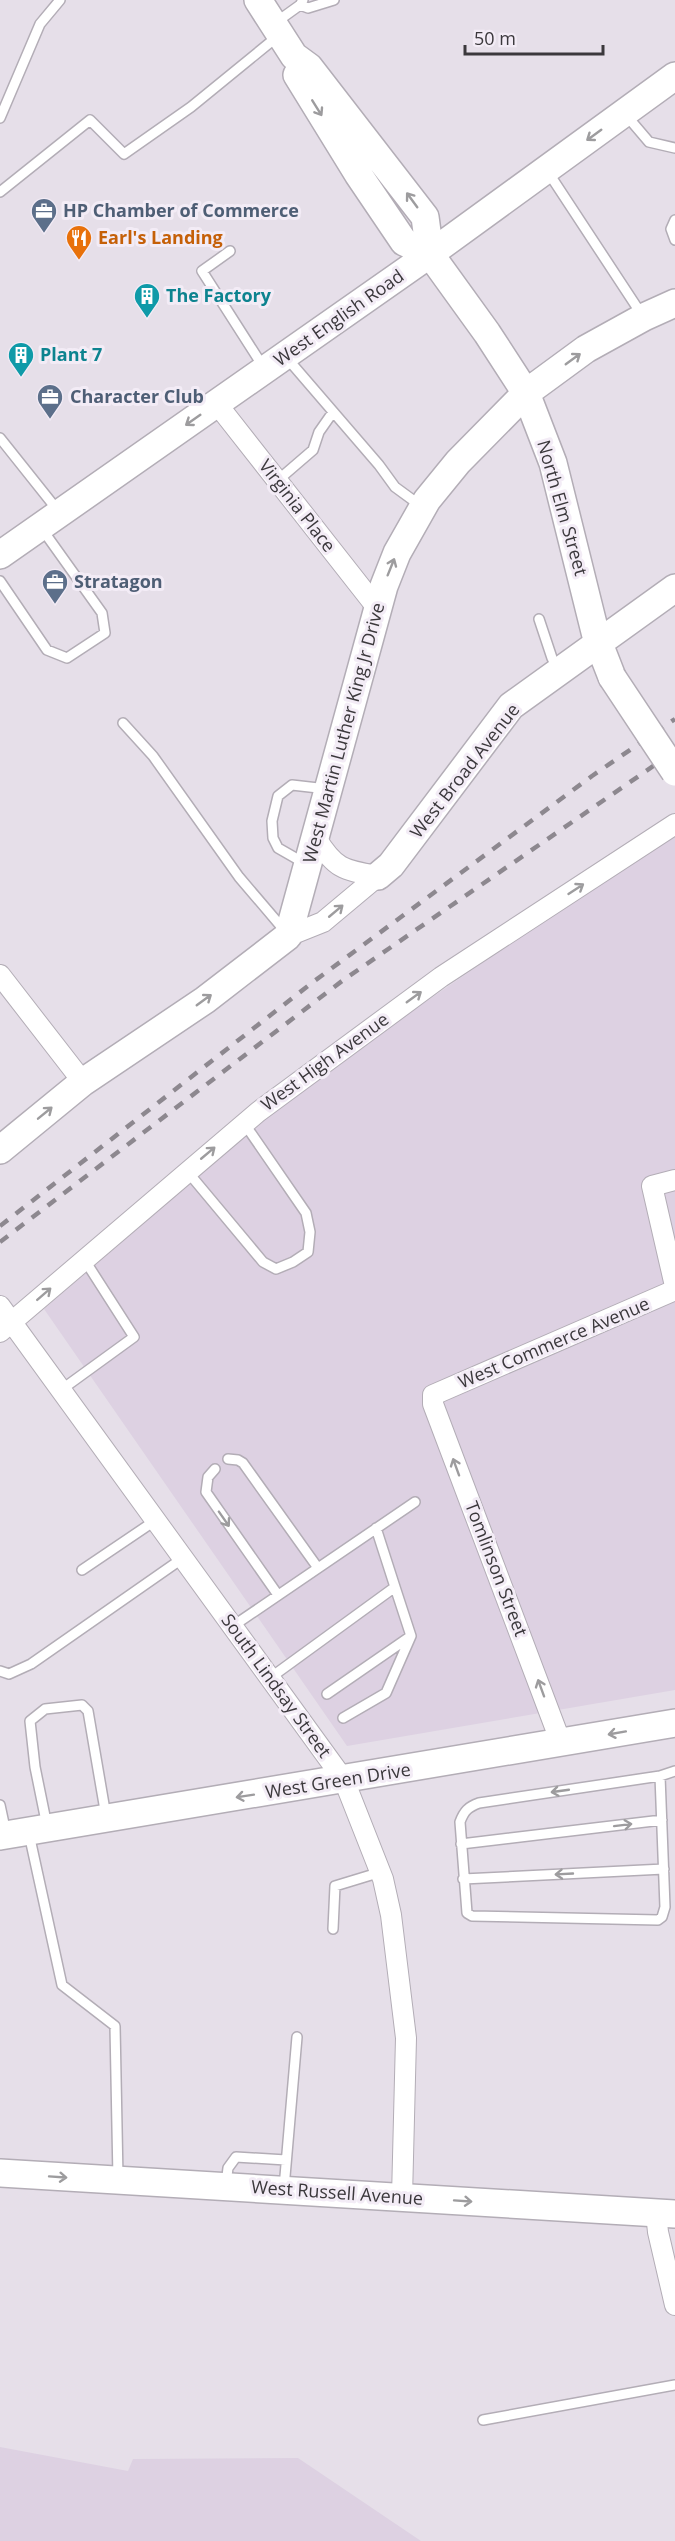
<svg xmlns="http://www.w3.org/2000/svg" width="675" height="2541" viewBox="0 0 675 2541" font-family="'Open Sans',sans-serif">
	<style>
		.built { fill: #ddd1e2 }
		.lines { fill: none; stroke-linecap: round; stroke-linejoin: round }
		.lane-casing { stroke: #b3adb6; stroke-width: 12 }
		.street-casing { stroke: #b3adb6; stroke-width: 22 }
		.secondary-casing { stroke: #b3adb6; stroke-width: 30 }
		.lane { stroke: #fff; stroke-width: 9 }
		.street { stroke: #fff; stroke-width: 20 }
		.secondary { stroke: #fff; stroke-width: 27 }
		.rail { stroke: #8d888f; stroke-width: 4.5; stroke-dasharray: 10 10; stroke-linecap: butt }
		.secondary-bridge-casing { stroke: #b3adb6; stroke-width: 30; stroke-linecap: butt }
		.secondary-bridge { stroke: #fff; stroke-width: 27 }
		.oneway { stroke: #9d9c9e }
		.labels { text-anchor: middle; stroke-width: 6; stroke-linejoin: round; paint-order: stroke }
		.service-label { font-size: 18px; font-weight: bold; fill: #4e5e75; stroke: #f3ecf6; text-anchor: start }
		.food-label { font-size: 18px; font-weight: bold; fill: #c56008; stroke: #f3ecf6; text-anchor: start }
		.culture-label { font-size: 18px; font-weight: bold; fill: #0d838f; stroke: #f3ecf6; text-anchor: start }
		.street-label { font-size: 18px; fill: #3b383c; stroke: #f3ecf6 }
	</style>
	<rect width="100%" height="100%" fill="#e6dfe9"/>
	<path class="built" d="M675,830V1690L347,1746L44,1309L302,1087Z
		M0,2447L128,2471L133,2459L298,2458L421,2541H0Z"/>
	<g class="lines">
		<g class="lane-casing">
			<path id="lane" d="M300,5L308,8L334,0
				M275,23L300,5L303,0
				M626,115L649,142L675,148
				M0,118L40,24L60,0
				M548,172L642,315
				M0,192L90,120L124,154L191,107L278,36
				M675,220L671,229L675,240
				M230,251L202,271L264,368
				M286,357L379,465L395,487L421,506
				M0,438L59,512
				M277,481L313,450L319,432L333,412
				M0,581L47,650L67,658L105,633L102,613L42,529
				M539,619L552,658L558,670
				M123,723L153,756L239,877L285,931
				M306,864L278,848L273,838L272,821L278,796L292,785L327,789
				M187,1171L263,1262L276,1269L293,1262L308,1252L310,1232L306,1213L244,1123
				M61,1390L134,1337L84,1259
				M228,1459L238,1460L243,1463L318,1568
				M215,1469L208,1477L206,1492L278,1595
				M82,1570L156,1520
				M395,1587L411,1636
				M233,1626L415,1502
				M0,1671L9,1674L31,1664L183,1558
				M270,1678L395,1587L376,1528
				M327,1694L411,1636L386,1693L343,1718
				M660,1776L665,1907L662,1917L658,1920L472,1916L467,1913L460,1822C464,1811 468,1807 479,1803L660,1776L675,1771
				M0,1805L6,1833
				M47,1826L35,1767L30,1721L45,1709L82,1705L88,1711L106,1816
				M29,1834L62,1985L115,2026L118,2178
				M461,1844L662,1820
				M463,1879L664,1869
				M333,1929L335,1886L381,1872
				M226,2184L228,2168L236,2157L286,2160
				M284,2188L297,2037
				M483,2420L675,2385"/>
		</g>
		<g class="street-casing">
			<path id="street" d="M217,404L378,609
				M316,838C335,869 343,870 378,876
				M288,936L323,922L378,876
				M0,975L83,1082
				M675,1180L652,1186L675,1286
				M0,1306L344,1780L383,1879L391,1915L406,2038L402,2197
				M0,1332L258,1112L441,977L675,824
				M561,1743L433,1404V1395L675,1290
				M656,2213L658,2232L675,2305"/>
		</g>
		<g class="secondary-casing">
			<path id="secondary" d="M258,0L294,56L309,67L425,217L430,254L487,333L526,393L553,463L596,636L612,677
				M297,75L358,174L404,242L430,254
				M0,555L430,254L675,76
				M378,876L391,865L511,706L675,588
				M0,1150L83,1082L205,1000L288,936L384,586L397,553L427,500L458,462L526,393L586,349L644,317L675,303
				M0,1836L675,1723
				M0,2173L675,2214"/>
		</g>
		<use href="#lane" class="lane"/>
		<use href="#street" class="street"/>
		<use href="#secondary" class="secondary"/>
		<path class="rail" d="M0,1226L313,982L592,776L675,719
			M0,1242L342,981L675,751"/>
		<g class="secondary-bridge-casing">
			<path id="secondary-bridge" d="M612,677L675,772"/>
		</g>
		<use href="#secondary-bridge" class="secondary-bridge"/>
	</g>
	<defs><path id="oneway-shaft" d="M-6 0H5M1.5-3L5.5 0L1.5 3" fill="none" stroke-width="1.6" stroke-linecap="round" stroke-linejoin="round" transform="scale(1.5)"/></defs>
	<g class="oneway">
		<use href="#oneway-shaft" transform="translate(317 108) rotate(58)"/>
		<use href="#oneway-shaft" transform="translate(594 135) rotate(144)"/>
		<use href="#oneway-shaft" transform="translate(412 200) rotate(-126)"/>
		<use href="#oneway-shaft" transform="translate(573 359) rotate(-36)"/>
		<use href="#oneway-shaft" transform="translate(193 420) rotate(145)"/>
		<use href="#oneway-shaft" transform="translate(391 567) rotate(-68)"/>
		<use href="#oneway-shaft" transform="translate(576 889) rotate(-33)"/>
		<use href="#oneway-shaft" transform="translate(336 911) rotate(-40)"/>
		<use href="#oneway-shaft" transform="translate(414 997) rotate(-36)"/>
		<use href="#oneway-shaft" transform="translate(204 1000) rotate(-36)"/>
		<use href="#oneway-shaft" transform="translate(45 1113) rotate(-39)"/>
		<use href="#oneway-shaft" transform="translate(208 1153) rotate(-40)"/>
		<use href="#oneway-shaft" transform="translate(44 1294) rotate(-41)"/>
		<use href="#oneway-shaft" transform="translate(456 1467) rotate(-110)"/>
		<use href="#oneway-shaft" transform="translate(224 1519) rotate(55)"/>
		<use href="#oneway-shaft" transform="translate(541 1688) rotate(-110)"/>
		<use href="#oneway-shaft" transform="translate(617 1733) rotate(170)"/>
		<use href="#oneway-shaft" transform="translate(560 1791) rotate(172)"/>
		<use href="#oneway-shaft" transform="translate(245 1796) rotate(171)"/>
		<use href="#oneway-shaft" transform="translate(623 1825) rotate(-7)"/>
		<use href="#oneway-shaft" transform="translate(564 1874) rotate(177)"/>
		<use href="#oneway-shaft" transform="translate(58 2177) rotate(4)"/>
		<use href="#oneway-shaft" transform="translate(463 2201) rotate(4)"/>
	</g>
	<defs>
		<g id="office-pin" transform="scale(1.35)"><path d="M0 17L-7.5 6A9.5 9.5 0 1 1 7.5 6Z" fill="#5c6f8a" stroke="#f3ecf6"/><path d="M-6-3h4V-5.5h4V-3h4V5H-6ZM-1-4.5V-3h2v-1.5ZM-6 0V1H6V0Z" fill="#fff"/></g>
		<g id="restaurant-pin" transform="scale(1.35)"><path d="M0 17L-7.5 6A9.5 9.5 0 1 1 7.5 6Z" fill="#e8710a" stroke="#f3ecf6"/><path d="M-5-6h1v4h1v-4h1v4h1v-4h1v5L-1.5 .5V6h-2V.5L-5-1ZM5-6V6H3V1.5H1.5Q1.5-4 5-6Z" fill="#fff"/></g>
		<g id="building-pin" transform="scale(1.35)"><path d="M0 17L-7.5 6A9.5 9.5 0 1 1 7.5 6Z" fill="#0f9aa8" stroke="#f3ecf6"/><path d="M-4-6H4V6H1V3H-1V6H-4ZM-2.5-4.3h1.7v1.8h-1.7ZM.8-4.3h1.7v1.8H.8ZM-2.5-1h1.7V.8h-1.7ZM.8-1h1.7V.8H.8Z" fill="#fff"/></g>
	</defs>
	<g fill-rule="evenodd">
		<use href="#office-pin" x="44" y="211"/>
		<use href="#restaurant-pin" x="79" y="238"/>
		<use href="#building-pin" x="147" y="296"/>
		<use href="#building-pin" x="21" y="355"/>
		<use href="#office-pin" x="50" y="397"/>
		<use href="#office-pin" x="55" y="582"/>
	</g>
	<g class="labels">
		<g class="service-label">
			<text x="63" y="217">HP Chamber of Commerce</text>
			<text x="70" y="403">Character Club</text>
			<text x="74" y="588">Stratagon</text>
		</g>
		<g class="food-label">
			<text x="98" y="244">Earl's Landing</text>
		</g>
		<g class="culture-label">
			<text x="166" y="302">The Factory</text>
			<text x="40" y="361">Plant 7</text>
		</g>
		<g class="street-label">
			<text transform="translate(339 318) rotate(-35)" y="6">West English Road</text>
			<text transform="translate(297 506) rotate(52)" y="6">Virginia Place</text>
			<text transform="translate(562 508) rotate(74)" y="6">North Elm Street</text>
			<text transform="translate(344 733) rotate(-75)" y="6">West Martin Luther King Jr Drive</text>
			<text transform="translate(465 771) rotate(-52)" y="6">West Broad Avenue</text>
			<text transform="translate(325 1062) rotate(-36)" y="6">West High Avenue</text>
			<text transform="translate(554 1343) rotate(-23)" y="6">West Commerce Avenue</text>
			<text transform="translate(496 1569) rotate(69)" y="6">Tomlinson Street</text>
			<text transform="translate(276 1686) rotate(54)" y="6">South Lindsay Street</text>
			<text transform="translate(338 1781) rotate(-9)" y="6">West Green Drive</text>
			<text transform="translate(337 2193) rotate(4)" y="6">West Russell Avenue</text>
		</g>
	</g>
	<path d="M465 45v9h138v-9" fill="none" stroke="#3b383c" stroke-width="3"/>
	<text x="474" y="45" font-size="18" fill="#3b383c" stroke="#f3ecf6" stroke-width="4.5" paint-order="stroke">50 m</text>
</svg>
